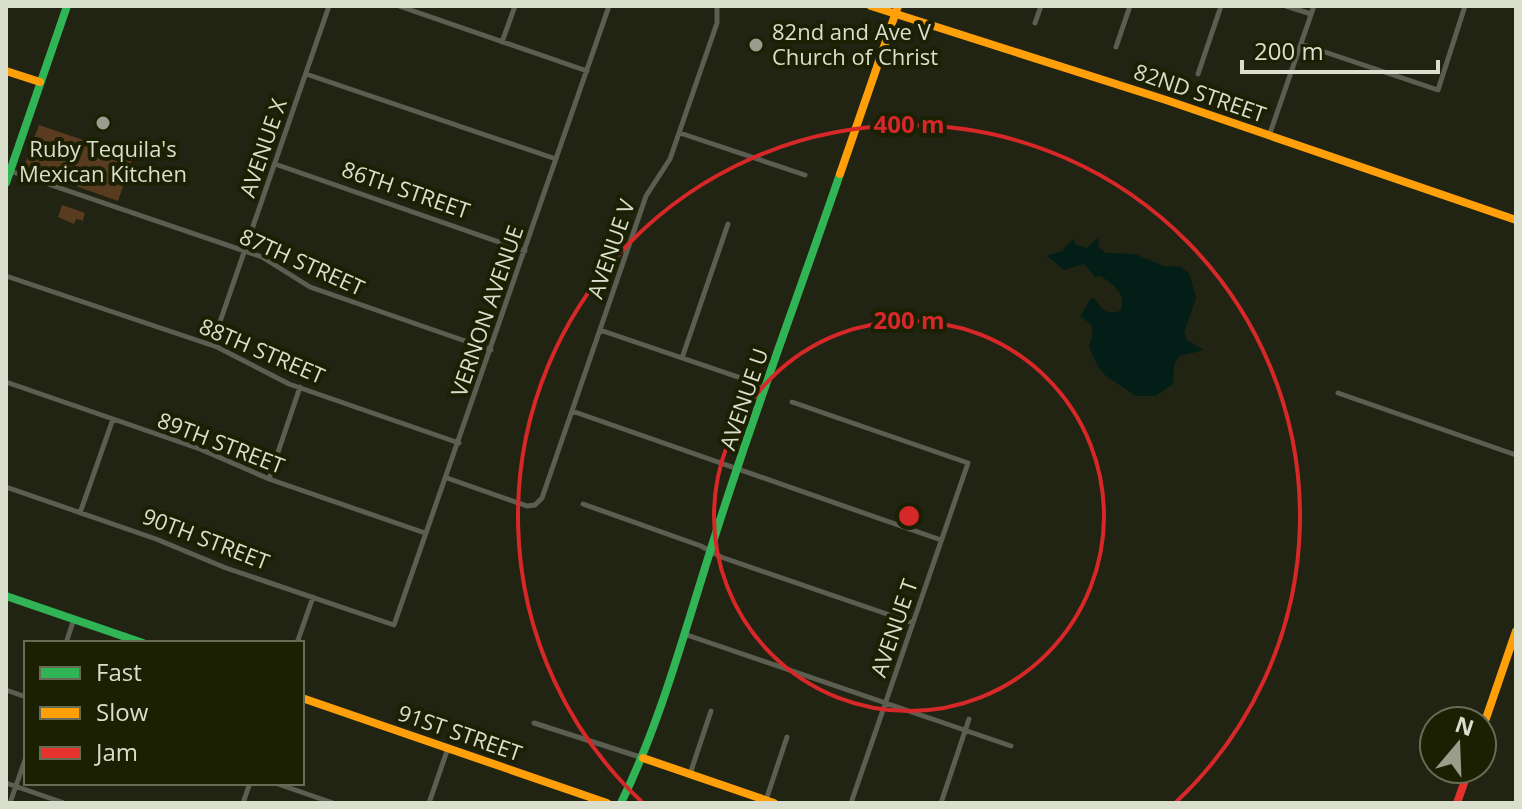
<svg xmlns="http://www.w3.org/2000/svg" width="1522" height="809" viewBox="0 0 1522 809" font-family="'Open Sans',sans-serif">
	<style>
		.green { fill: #593c20 }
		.water { fill: #031e17 }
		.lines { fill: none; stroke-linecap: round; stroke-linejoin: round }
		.street { stroke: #5c5e52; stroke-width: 5 }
		.fast { stroke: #30b455; stroke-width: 8 }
		.slow { stroke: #ff9f0a; stroke-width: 8 }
		.jam { stroke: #e5322d; stroke-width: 8 }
		.ring { fill: none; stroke: #d62828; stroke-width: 4 }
		.poi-dot { fill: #999d8c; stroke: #1c2003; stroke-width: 3 }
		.labels { text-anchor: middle; stroke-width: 8; stroke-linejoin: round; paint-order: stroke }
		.poi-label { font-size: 22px; fill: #dadecd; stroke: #1c2003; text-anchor: start }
		.street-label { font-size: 22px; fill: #dadecd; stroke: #1c2003 }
		.centre { fill: #d62828; stroke: #1c2003; stroke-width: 4 }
		.ring-label { font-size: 24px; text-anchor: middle; font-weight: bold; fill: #d62828; stroke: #1c2003; stroke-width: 8; stroke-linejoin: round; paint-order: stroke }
	</style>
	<rect width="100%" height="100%" fill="#212313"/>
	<path class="green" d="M39,125L133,157L118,201L28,169L25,164Z
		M62,205L85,213L81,226L82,220L76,219L74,224L58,217Z"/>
	<path class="water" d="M1098,238L1099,248L1106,253L1135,254L1163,266L1180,267L1189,273L1196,298L1184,333L1187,340L1204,350L1180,356L1174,364L1173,384L1155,396H1136L1106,376L1097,365L1089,346C1095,332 1094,323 1080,317L1091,298L1095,299C1101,310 1108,315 1120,311C1128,295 1113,283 1100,276L1095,277L1084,264L1064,270L1047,256L1062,251L1073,239L1076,245L1087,248Z"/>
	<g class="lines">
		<path class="street" d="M399,6L587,71
			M1286,6L1311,14
			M1035,23L1041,6
			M502,42L515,6
			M1301,44L1438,90L1465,6
			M1116,47L1130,6
			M306,74L556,159
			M1198,74L1221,6
			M680,133L805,175
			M1269,136L1314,6
			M275,164L525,251
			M10,171L262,257L310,287L491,350
			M6,276L217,347L289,384L459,443
			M600,330L767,387
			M212,345L329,6
			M682,358L728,224
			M6,382L200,449L269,479L425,533
			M1338,393L1516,455
			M792,402L968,463L851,803
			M572,411L941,540
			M447,478L527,506L535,505L542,498L646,196L670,159L717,23V6
			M269,479L300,387
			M6,487L156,539L226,568L394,625L609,6
			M583,504L701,546L721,557L913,623
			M80,513L113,419
			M687,635L1011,746
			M66,643L74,619
			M297,643L313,597
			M6,690L26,697
			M534,723L643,758
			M690,774L711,711
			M6,783L64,803
			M275,783L333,803
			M766,800L787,737
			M10,803L26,757
			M243,803L250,783
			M429,803L448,748
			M941,803L969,719"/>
		<path class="fast" d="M6,183L67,6
			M6,596L143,643
			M621,803C660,723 683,637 710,552C749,425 797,300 840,174"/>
		<path class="slow" d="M871,6L1166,100L1516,220
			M6,71L40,82
			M840,174L898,6
			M302,698L607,803
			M1482,730L1516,631
			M643,758L774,803"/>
		<path class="jam" d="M1457,803L1469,769"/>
	</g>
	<g class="ring">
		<circle cx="909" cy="516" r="195"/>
		<path d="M642 802A391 391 0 1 1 1176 802"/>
	</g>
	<g class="poi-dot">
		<circle cx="756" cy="45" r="8"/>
		<circle cx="103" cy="123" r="8"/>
	</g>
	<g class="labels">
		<g class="poi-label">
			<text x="772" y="40">82nd and Ave V<tspan x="772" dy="25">Church of Christ</tspan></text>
			<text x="103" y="157" text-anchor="middle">Ruby Tequila's<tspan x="103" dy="25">Mexican Kitchen</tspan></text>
		</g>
		<g class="street-label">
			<text transform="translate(1200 93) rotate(19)" y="8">82ND STREET</text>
			<text transform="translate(263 148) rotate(-71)" y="8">AVENUE X</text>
			<text transform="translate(406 190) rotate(19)" y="8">86TH STREET</text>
			<text transform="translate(611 249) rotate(-71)" y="8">AVENUE V</text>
			<text transform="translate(302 262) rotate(24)" y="8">87TH STREET</text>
			<text transform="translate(487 311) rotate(-71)" y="8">VERNON AVENUE</text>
			<text transform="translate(262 351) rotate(23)" y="8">88TH STREET</text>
			<text transform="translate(744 399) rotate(-71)" y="8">AVENUE U</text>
			<text transform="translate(221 443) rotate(21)" y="8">89TH STREET</text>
			<text transform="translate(206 539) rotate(21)" y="8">90TH STREET</text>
			<text transform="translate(894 628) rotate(-71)" y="8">AVENUE T</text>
			<text transform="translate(460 733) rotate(19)" y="8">91ST STREET</text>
		</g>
	</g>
	<circle cx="909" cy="516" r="12" class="centre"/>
	<g class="ring-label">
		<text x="909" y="133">400 m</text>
		<text x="909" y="329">200 m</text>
	</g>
	<rect width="1522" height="809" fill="none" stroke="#dadecd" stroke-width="16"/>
	<rect x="24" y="641" width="280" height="144" fill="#1c2003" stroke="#686c54" stroke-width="2"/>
	<rect x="40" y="667" width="40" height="12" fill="#30b455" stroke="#686c54" stroke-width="2"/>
	<text x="96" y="681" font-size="24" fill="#dadecd">Fast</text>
	<rect x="40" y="707" width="40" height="12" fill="#ff9f0a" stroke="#686c54" stroke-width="2"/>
	<text x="96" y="721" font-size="24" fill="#dadecd">Slow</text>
	<rect x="40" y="747" width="40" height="12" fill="#e5322d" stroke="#686c54" stroke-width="2"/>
	<text x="96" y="761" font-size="24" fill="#dadecd">Jam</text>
	<g transform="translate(1458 745) rotate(19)"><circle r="38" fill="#1c2003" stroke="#686c54" stroke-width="2"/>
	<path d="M0-6L14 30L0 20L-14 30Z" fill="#999d8c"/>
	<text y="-12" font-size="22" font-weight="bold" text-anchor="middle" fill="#dadecd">N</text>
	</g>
	<path d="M1242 60v12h196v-12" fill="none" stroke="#dadecd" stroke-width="4"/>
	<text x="1254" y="60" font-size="24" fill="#dadecd" stroke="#1c2003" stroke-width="6" paint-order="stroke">200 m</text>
</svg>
